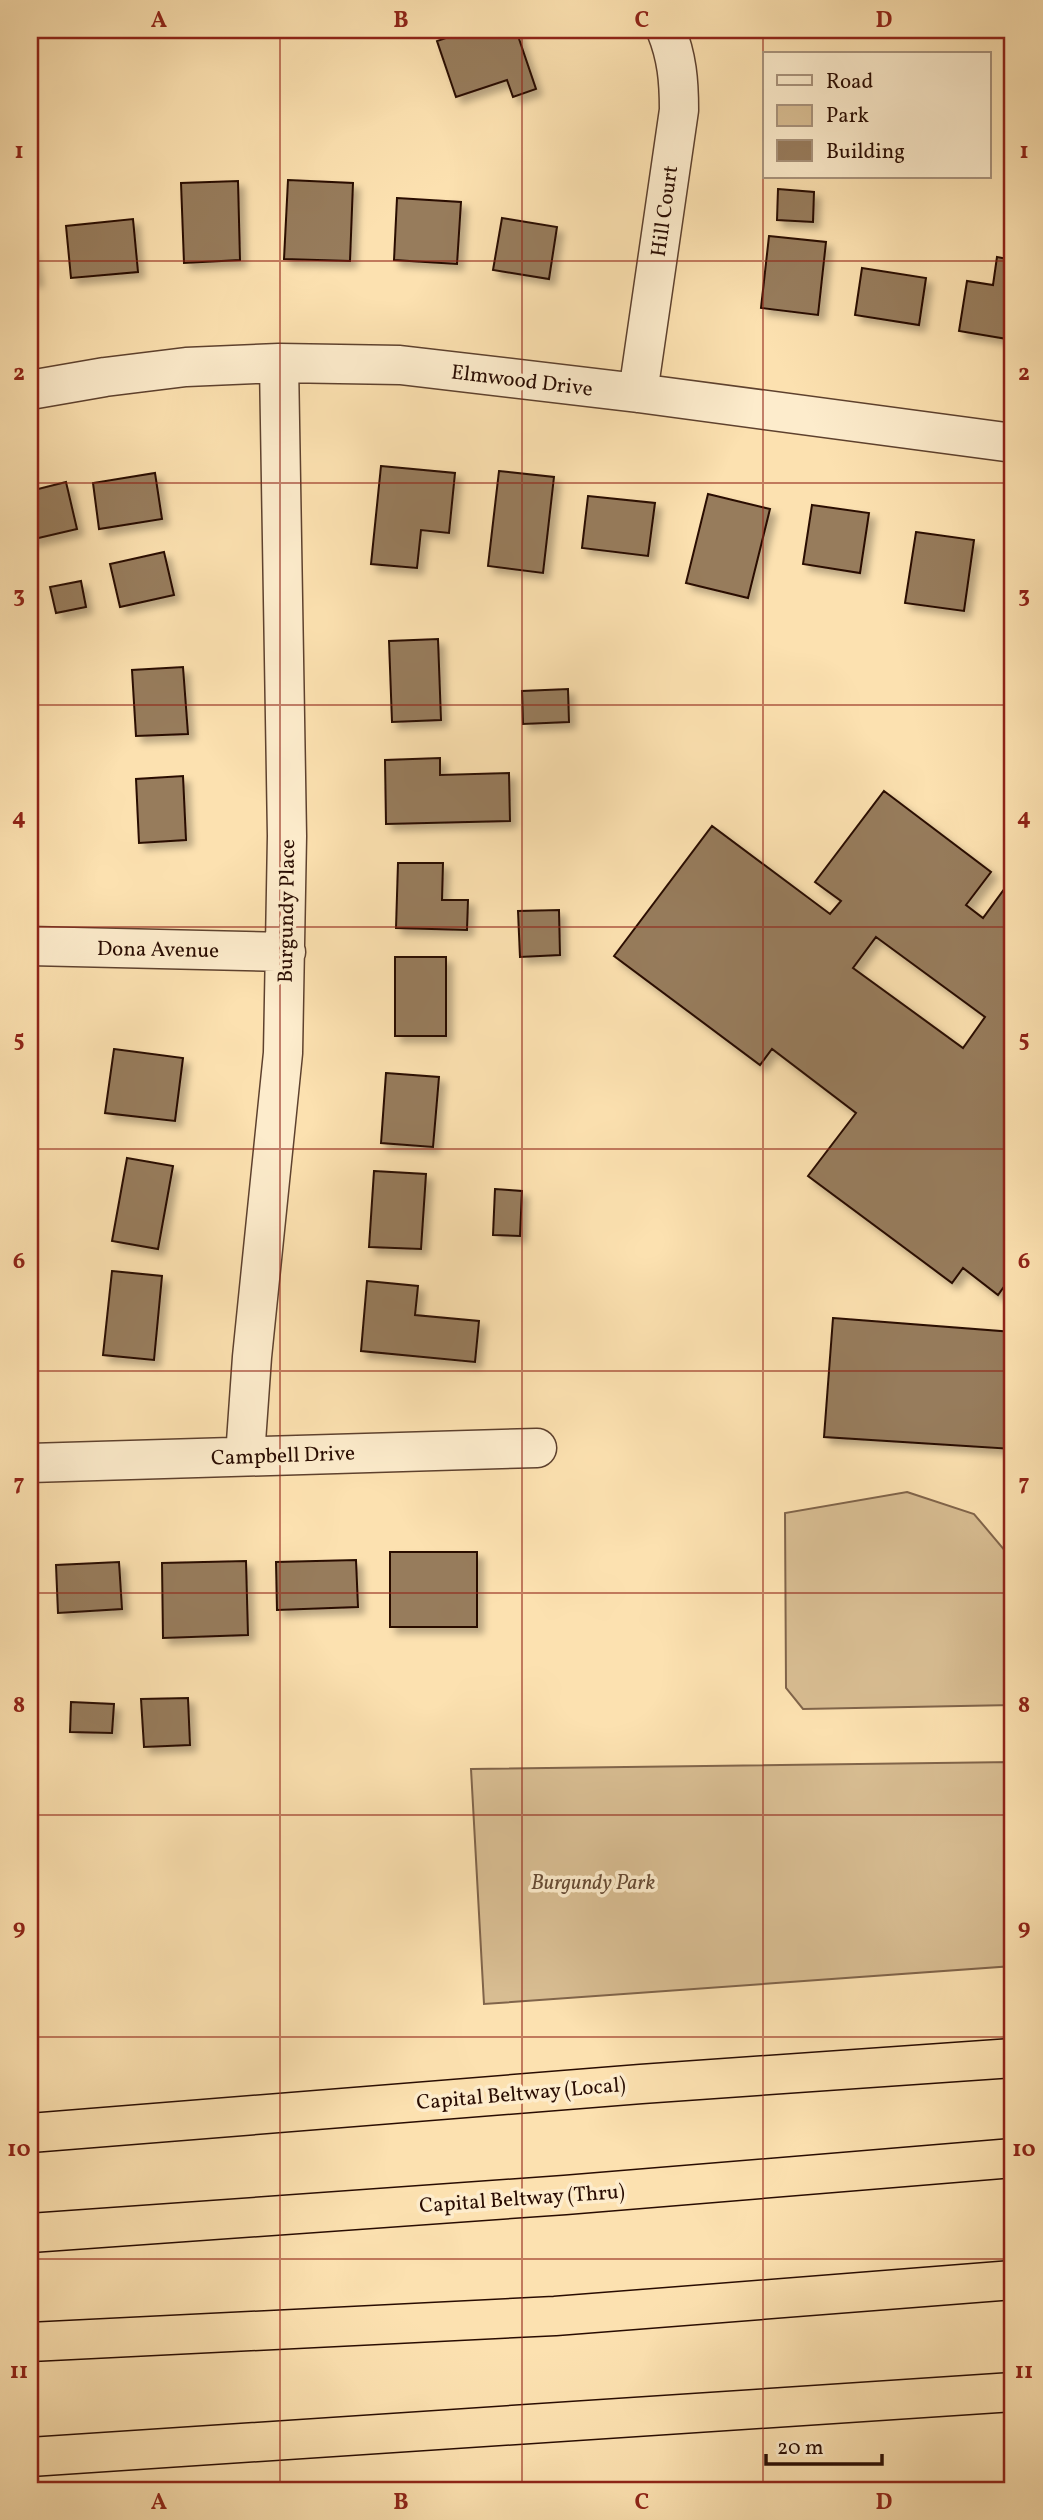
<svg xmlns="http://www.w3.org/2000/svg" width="1043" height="2520" viewBox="0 0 1043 2520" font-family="Vollkorn,serif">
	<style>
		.green { fill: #d8bd92; stroke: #80644a; stroke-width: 2 }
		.building { fill: #977b5c; stroke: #290c02; stroke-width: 2; fill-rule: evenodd; filter: url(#shadow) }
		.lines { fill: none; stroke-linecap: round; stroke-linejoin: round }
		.minor-casing { stroke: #5e412e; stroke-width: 41 }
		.highway-casing { stroke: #290c02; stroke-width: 41 }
		.minor { stroke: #fdeccc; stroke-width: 38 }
		.highway { stroke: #fce1b0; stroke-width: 38 }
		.grid { fill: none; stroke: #8f2418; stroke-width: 2; stroke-opacity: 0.55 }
		.labels { text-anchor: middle; stroke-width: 7; stroke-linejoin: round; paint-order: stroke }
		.street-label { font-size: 21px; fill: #290c02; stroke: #fdeccc }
		.park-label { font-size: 21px; font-style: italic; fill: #664a34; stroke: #fdeccc }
		.neatline { fill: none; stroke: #8f2418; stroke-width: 2.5 }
		.grid-label { font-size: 23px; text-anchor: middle; font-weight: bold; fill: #8f2418 }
	</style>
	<defs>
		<filter id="shadow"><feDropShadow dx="6" dy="6" stdDeviation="3.5" flood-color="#0004"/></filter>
	</defs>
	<rect width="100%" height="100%" fill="#fce1b0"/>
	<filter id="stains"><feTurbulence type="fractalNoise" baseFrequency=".00286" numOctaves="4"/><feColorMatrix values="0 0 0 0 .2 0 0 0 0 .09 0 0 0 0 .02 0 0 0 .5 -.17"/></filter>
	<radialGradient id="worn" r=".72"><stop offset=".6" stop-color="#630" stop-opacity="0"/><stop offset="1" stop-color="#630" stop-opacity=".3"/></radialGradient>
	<path class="green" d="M907,1492L974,1514L1012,1559L1013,1705L803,1709L786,1688L785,1513Z
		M1013,1762V1966L484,2004L471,1769Z"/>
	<path class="building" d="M469,30H516L536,89L513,97L507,80L456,97L437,41Z
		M288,180L353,183L350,261L284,259Z
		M238,181L240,260L184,263L181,183Z
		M778,189L814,192L813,222L777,220Z
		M397,198L461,202L457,264L394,260Z
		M502,218L557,227L549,279L493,270Z
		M133,219L138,272L71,278L66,226Z
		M769,236L826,242L818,315L761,308Z
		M30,246L37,280L30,281Z
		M997,257L1013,260V340L959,331L967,281L993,285Z
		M862,268L926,278L919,325L855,315Z
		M381,466L455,473L449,533L421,530L417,568L371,564Z
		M499,471L554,477L543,573L488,566Z
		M155,473L162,519L99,529L93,483Z
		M66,482L77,529L30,540V491Z
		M708,494L770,509L748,598L686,583Z
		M588,496L655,503L648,556L582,548Z
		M812,505L869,513L860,573L803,564Z
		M916,532L974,540L964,611L905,603Z
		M164,552L174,595L120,607L110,564Z
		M81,581L86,607L56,613L50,587Z
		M438,639L441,720L392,722L389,641Z
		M183,667L188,734L136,736L132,670Z
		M568,689L569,722L523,724L522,691Z
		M440,758V775L509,773L510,821L386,824L385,760Z
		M183,776L186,840L139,843L136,779Z
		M884,791L991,872L966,905L983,918L1005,888L1013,895V1274L998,1295L963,1268L952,1283L808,1176L856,1113L772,1049L760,1065L614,956L712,826L830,914L841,901L815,882ZM876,937L985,1017L963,1048L853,968Z
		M398,863H443L442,900H468L467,930L396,928Z
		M559,910L560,955L520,957L518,911Z
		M395,957H446V1036H395Z
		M114,1049L183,1058L175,1121L105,1113Z
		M386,1073L439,1077L433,1147L381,1143Z
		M127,1158L173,1166L158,1249L112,1241Z
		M374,1171L426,1174L421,1249L369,1247Z
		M495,1189L522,1191L520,1236L493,1235Z
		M112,1271L162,1276L154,1360L103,1355Z
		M367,1281L418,1286L415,1315L479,1321L475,1362L361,1351Z
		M833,1318L1013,1332V1449L824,1437Z
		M390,1552H477V1627H390Z
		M356,1560L358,1607L277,1610L276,1562Z
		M246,1561L248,1635L163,1638L162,1563Z
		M119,1562L122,1609L58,1613L56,1565Z
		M188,1698L190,1745L144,1747L141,1699Z
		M71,1702L114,1704L112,1733L70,1732Z"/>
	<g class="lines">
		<g class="minor-casing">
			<path id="minor" d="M30,390L105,377L186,367L279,363L400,365L638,393L1013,443
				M638,393L679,110C679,81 677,57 666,30
				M30,946L286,952
				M245,1456L252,1357L283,1053L287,836L279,363
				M30,1463L537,1448"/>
		</g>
		<g class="highway-casing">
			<path id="highway" d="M30,2133L641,2084L1013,2058
				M30,2233L565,2195L1013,2158
				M30,2342L555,2316L1013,2280
				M30,2457L1013,2392"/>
		</g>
		<use href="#minor" class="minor"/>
		<use href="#highway" class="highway"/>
	</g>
	<path class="grid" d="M280,30V2490M522,30V2490M763,30V2490M30,261H1013M30,483H1013M30,705H1013M30,927H1013M30,1149H1013M30,1371H1013M30,1593H1013M30,1815H1013M30,2037H1013M30,2259H1013"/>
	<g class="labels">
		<g class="street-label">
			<text transform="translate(664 211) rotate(-82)" y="7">Hill Court</text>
			<text transform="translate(522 380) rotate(7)" y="7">Elmwood Drive</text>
			<text transform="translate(286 911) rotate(-89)" y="7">Burgundy Place</text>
			<text transform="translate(158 949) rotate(1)" y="7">Dona Avenue</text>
			<text transform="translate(283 1455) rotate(-2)" y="7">Campbell Drive</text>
			<text transform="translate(521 2093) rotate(-5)" y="7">Capital Beltway (Local)</text>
			<text transform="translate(522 2198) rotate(-4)" y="7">Capital Beltway (Thru)</text>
		</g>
		<g class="park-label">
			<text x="593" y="1889">Burgundy Park</text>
		</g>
	</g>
	<rect width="1043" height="2520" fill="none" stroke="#fce1b0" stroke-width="77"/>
	<rect x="763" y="52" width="228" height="126" fill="#fdeccc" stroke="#a8927b" stroke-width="2"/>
	<rect x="777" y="75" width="35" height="10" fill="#fdeccc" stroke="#a8927b" stroke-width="2"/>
	<text x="826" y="88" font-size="21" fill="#290c02">Road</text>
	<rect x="777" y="105" width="35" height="21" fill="#d8bd92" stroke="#a8927b" stroke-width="2"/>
	<text x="826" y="122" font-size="21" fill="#290c02">Park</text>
	<rect x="777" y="140" width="35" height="21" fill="#977b5c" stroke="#a8927b" stroke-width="2"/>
	<text x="826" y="158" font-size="21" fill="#290c02">Building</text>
	<path d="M766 2454v10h116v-10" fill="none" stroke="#290c02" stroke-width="3.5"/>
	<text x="777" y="2454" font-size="21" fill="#290c02" stroke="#fdeccc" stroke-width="5" paint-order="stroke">20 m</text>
	<rect x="38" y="38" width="966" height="2444" class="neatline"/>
	<g class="grid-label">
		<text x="159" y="27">A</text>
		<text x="401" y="27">B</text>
		<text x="642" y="27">C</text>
		<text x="884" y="27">D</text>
		<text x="19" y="158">1</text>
		<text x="1024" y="158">1</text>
		<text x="19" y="380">2</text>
		<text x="1024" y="380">2</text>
		<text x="19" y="602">3</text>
		<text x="1024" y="602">3</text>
		<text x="19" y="824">4</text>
		<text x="1024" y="824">4</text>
		<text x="19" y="1046">5</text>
		<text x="1024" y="1046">5</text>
		<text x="19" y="1268">6</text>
		<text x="1024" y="1268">6</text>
		<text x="19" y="1490">7</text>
		<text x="1024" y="1490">7</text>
		<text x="19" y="1712">8</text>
		<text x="1024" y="1712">8</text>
		<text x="19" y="1934">9</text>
		<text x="1024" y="1934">9</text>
		<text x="19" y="2156">10</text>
		<text x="1024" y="2156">10</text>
		<text x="19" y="2378">11</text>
		<text x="1024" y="2378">11</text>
		<text x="159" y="2509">A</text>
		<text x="401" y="2509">B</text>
		<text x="642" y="2509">C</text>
		<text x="884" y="2509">D</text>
	</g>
	<rect width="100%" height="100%" filter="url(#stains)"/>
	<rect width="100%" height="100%" fill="url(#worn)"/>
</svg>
